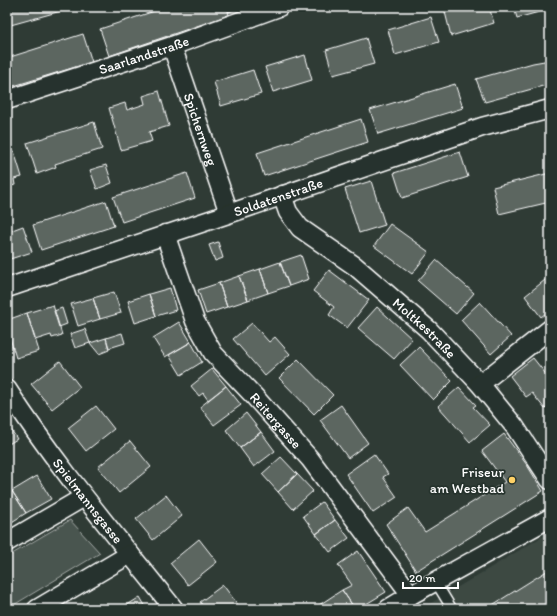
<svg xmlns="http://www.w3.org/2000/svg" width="557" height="616" viewBox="0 0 557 616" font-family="Itim,sans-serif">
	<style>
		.built { fill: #3c4842 }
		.green { fill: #4a544f; stroke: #a4aaa7 }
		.building { fill: #5b6661; stroke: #fff }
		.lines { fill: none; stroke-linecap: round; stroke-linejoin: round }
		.service-casing { stroke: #fff; stroke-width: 12 }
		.minor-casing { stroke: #fff; stroke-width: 21 }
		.service { stroke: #26332d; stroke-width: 9 }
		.minor { stroke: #26332d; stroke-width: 18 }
		.poi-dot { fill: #ffd166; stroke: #26332d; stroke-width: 1.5 }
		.labels { text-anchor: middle; stroke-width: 3.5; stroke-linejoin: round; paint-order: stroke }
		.street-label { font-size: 14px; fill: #fff; stroke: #26332d }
		.poi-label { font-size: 14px; fill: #fff; stroke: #26332d; text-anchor: end }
	</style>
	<rect width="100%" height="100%" fill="#2f3b35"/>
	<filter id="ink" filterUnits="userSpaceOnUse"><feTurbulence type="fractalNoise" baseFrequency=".025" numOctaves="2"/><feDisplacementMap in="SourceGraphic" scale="8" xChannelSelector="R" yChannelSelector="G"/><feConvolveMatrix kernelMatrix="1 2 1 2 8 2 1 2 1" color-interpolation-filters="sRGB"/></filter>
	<g filter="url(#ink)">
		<path class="built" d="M550,532V609H421Z"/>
		<path class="green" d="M70,520L100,553L7,609V557Z"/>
		<path class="building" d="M7,7H59L61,11L7,26Z
			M167,7H227L229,15L109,56L100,29Z
			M228,7H242L229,12Z
			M463,7H489L494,23L451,36L445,12Z
			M514,7H550V9L517,18Z
			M431,17L439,42L395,55L388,30Z
			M83,34L92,62L7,88V58Z
			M366,38L374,64L333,75L326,50Z
			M305,55L312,80L273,92L265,67Z
			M550,60V84L485,102L476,79L533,63Z
			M253,70L261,94L221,106L214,82Z
			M455,84L463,108L378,134L370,110Z
			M159,91L169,126L149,132L152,141L121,150L109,108L125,103L127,110L145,104L143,96Z
			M361,119L368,142L264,176L257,153Z
			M94,122L102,149L55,164L56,167L37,174L27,143Z
			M14,151L22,177L14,179L15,185L8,187L7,154Z
			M460,152L468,177L402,198L394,173Z
			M106,165L112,183L97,189L90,170Z
			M187,173L195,198L122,222L113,197Z
			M550,173V202L499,214L493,187Z
			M371,181L385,225L359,233L345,189Z
			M106,201L114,226L41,250L33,225Z
			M390,224L429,252L412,274L374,246Z
			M23,226L32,252L7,260V232Z
			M218,242L223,258L215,261L209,245Z
			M301,255L309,279L289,286L280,262Z
			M436,260L474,293L456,314L418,281Z
			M280,262L289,286L268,293L260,269Z
			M260,269L268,293L248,300L239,276Z
			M329,270L369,300L347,328L329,315L334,307L313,291Z
			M239,276L248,300L227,307L219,283Z
			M550,276V310L541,317L525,296Z
			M219,283L227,307L206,314L198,290Z
			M170,288L176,310L156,316L149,294Z
			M114,292L121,313L100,319L93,298Z
			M149,294L156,316L135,323L128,301Z
			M93,298L100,319L78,326L71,304Z
			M480,302L511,336L491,354L461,320Z
			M53,305L62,335L52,338L51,335L35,340L27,313Z
			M377,307L412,339L394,359L358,328Z
			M62,308L67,324L59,327L54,311Z
			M27,313L39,351L16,358L7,328V320Z
			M179,322L191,342L165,357L153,338Z
			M252,323L269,342L275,337L290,354L265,376L233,339Z
			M85,329L90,343L75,348L70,334Z
			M122,333L125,343L109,348L106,338Z
			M106,338L109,350L99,354L90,343Z
			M191,342L202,362L181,375L169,355Z
			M419,347L452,381L433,400L400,365Z
			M533,358L549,378L547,380L550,384V405L545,409L532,393L526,397L510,376Z
			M298,359L333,395L314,414L279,378Z
			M60,361L80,387L52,409L31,384Z
			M212,369L226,386L208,400L203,393L199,396L191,386Z
			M226,386L241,405L214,425L200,407Z
			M459,387L476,405L473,407L490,425L470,442L438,406Z
			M341,405L368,443L348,458L320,420Z
			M96,406L114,429L86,451L68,428Z
			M246,413L261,432L240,448L226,430Z
			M7,423L17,439L7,445Z
			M261,432L275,451L254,467L240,448Z
			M504,434L527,465L543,491L416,571L386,524L408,508L425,532L505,482L482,451Z
			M130,441L151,467L119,493L98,467Z
			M374,454L388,474L383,477L397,497L373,513L346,474Z
			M281,457L297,474L278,492L262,474Z
			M297,474L313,491L293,509L278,492Z
			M37,476L51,499L26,513L12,491Z
			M12,491L26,513L7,525V494Z
			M166,495L182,516L153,540L136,519Z
			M322,502L335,520L316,534L303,516Z
			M335,520L349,538L330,552L316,534Z
			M199,539L217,562L188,585L170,563Z
			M358,551L386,592L358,609H355L342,590L352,585L338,565Z
			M550,569V609H486Z
			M223,585L238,605L233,609H205L200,602Z
			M342,590L355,609H313Z
			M140,597L147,609H121Z"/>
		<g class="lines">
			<g class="service-casing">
				<path id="service" d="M435,581L452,609"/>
			</g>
			<g class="minor-casing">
				<g id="minor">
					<path id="s1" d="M172,46L229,213"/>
					<path id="s2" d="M7,100L172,46L279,7"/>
					<path id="s3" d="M282,195L288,212L300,228L355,266L429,330L480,384L515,427L550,480"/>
					<path id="s4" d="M165,234L195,321L213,353L254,396L310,459L411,595"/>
					<path id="s5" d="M7,288L240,210L482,127L550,109"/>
					<path d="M480,384L550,329"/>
					<path id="s6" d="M7,389C57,467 117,537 174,609"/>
					<path d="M7,542L84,497"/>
					<path d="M37,609L130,554"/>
					<path d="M388,609L411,595L550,518"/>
				</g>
			</g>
			<use href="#service" class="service"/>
			<use href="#minor" class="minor"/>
		</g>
	</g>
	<circle class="poi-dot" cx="512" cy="480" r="4"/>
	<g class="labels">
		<g class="street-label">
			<text dy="5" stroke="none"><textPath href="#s2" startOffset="144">Saarlandstraße</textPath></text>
			<text dy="5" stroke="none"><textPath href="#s1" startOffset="88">Spichernweg</textPath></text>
			<text dy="5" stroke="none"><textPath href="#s5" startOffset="286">Soldatenstraße</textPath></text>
			<text dy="5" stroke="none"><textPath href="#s3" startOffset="198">Moltkestraße</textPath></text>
			<text dy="5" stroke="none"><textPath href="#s4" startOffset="221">Reitergasse</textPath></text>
			<text dy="5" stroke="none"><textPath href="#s6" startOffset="138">Spielmannsgasse</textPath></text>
		</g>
		<g class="poi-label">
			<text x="504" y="477">Friseur<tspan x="504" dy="16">am Westbad</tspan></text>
		</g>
	</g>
	<rect width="557" height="616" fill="none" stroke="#26332d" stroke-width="24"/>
	<rect x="12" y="12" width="533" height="592" fill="none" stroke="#fff" stroke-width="1.5" filter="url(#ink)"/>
	<path d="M403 582v6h55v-6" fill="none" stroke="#ffffff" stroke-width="2"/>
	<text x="409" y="582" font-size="12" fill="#ffffff" stroke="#26332d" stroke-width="3" paint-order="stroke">20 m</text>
</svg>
